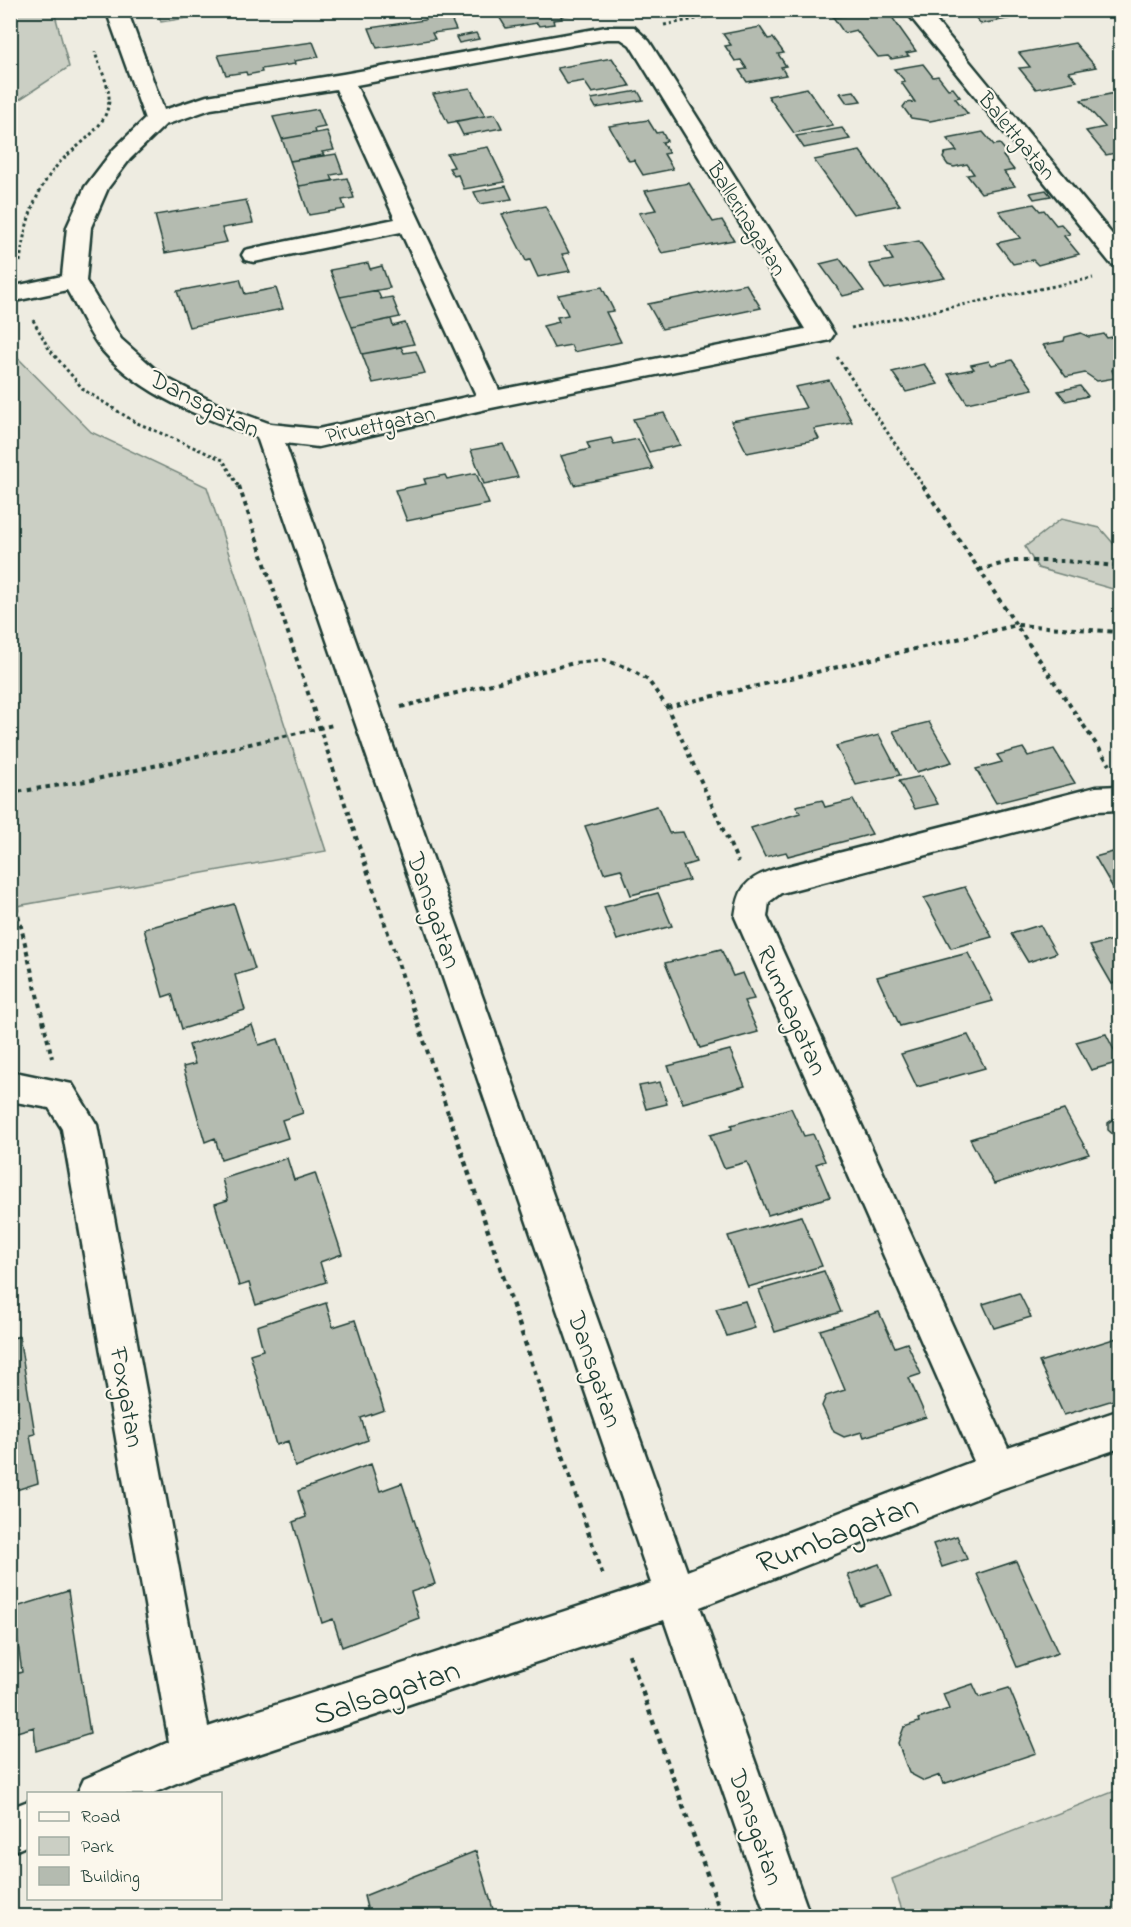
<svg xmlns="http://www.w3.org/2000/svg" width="1131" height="1927" viewBox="0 0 1131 1927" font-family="'Indie Flower',sans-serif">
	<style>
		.green { fill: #cbcfc4; stroke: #75867c; stroke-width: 1.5 }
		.building { fill: #b4bbb0; stroke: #1f3d34; stroke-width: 1.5 }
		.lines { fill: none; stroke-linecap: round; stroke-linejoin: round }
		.minor-casing { stroke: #1f3d34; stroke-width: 5 }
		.path-far2 { stroke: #1f3d34; stroke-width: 3; stroke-dasharray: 3 3; stroke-linecap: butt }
		.path-far1 { stroke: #1f3d34; stroke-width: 4; stroke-dasharray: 4.5 4.5; stroke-linecap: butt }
		.path { stroke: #1f3d34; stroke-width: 4.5; stroke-dasharray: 5 5; stroke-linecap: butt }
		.minor { fill: #fbf7ec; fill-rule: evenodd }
		.labels { text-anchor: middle; stroke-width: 4.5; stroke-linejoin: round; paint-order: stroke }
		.far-street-label { font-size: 22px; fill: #1f3d34; stroke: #fbf7ec }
		.street-label { font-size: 26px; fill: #1f3d34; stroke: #fbf7ec }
		.near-street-label { font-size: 32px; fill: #1f3d34; stroke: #fbf7ec }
	</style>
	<rect width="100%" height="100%" fill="#eeece1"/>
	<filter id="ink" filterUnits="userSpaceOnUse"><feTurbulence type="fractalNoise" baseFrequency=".0167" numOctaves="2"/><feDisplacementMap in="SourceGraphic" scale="12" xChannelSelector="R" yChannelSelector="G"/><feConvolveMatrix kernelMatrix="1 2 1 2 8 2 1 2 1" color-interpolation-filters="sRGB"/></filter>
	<g filter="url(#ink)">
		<path class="green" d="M11,10L54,11L69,67L11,105Z
			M157,11V10L233,11L161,22Z
			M10,350L91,432L207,487L326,851L11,907Z
			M1061,519L1100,528L1120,551V591L1038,568L1025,547Z
			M1120,1789V1916H904L892,1879Z"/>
		<path class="building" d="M447,10L456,30L432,33L435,39L377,48L369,28L425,20L423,14Z
			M495,10H589V11L561,16L562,19L553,20L554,24L539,26L537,23L506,28Z
			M852,10H887L916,51L906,53L909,56L891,59L888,56L878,57L856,30L844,33L833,17L845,16L843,12Z
			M969,10H1010L1017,17L981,24Z
			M760,27L768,39L773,38L784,53L778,54L786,66L781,67L786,75L747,82L739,70L747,69L741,60L735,61L725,46L731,45L723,34Z
			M476,33L479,39L459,43L456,37Z
			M313,42L319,57L294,61L295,64L261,69L262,72L247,75L246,72L226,75L218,55Z
			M1075,43L1096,67L1069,72L1077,81L1036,89L1019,68L1030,67L1019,53Z
			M612,58L630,86L592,93L584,81L567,84L557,68Z
			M923,64L933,77L938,76L948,89L953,88L960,97L955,98L968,114L930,121L911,118L903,107L906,103L915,102L901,82L905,81L894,69Z
			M470,88L485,116L448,123L433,94Z
			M807,88L833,125L794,133L768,96Z
			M638,91L643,100L596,108L591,99Z
			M854,91L861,101L847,103L840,93Z
			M1120,92V152L1106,155L1086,131L1105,127L1081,100Z
			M318,109L325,127L314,129L315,133L282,139L273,117Z
			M495,114L502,128L463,135L456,121Z
			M648,120L656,133L662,132L667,141L662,142L669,153L664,154L673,169L643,175L634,160L629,161L609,126Z
			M842,128L850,139L804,148L796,136Z
			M327,131L334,150L322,152L324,155L290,161L282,139Z
			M983,132L994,145L1000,144L1009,155L1003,156L1014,170L1004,172L1015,186L981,193L967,175L974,174L967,164L954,167L948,165L943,158L945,153L957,151L947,139Z
			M488,147L505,182L464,189L458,175L454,176L449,168L454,167L447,154Z
			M860,151L900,205L853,214L814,160Z
			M336,154L343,173L331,175L333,181L299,186L290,161Z
			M347,178L354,198L342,200L345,209L309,215L299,186Z
			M689,183L713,222L722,220L734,240L662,253L639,213L656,210L645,191Z
			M506,186L512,199L480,204L474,192Z
			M1046,190L1051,196L1034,199L1030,193Z
			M246,200L253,223L222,228L227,242L165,253L155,215Z
			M1034,204L1040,211L1044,210L1056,225L1061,224L1070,234L1064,236L1079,254L1038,265L1033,260L1013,264L997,243L1020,238L999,211Z
			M545,206L569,253L562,254L570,271L538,277L530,260L526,261L502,214Z
			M919,241L945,278L885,289L869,264L893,260L885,247Z
			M840,259L864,291L843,296L820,264Z
			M368,263L370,269L382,266L390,288L340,297L330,270Z
			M240,279L245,294L276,288L283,309L189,327L177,291Z
			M746,284L761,308L662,329L648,304Z
			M602,287L614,311L606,312L621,342L574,352L571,345L554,348L543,326L559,322L557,317L568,315L558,295Z
			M377,290L381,299L392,297L400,317L352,327L340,297Z
			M391,319L393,326L405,323L414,344L362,354L352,327Z
			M1081,333L1089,337L1104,334L1107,338L1117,336L1120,341V368L1112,370L1115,378L1097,381L1085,373L1066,377L1043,345L1064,341L1065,337Z
			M401,347L404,353L416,351L425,373L373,383L362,354Z
			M1012,360L1033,389L967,403L948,374L974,369L971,365L989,361L992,365Z
			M924,364L938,384L906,392L892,372Z
			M829,380L852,422L814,429L819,439L747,453L731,421L806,408L795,387Z
			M1080,386L1088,396L1066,401L1058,391Z
			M664,413L680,445L649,452L633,419Z
			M611,438L614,444L638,439L653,469L574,485L561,456L590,449L587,443Z
			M503,444L518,477L484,484L471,450Z
			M476,473L489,504L407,521L395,490L426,484L424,479L445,475L447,479Z
			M929,722L952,762L916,772L893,731Z
			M879,735L900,775L856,785L836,746Z
			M1023,748L1028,756L1054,749L1075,783L996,803L976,769L1002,762L997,755Z
			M922,776L938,804L915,809L899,781Z
			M822,800L825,807L853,800L872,834L788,856L786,852L765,857L751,828L800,813L796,806Z
			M657,806L669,833L683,832L696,862L683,866L689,880L631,895L621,869L604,873L585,826Z
			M1120,850V900L1095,857Z
			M965,887L992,937L951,948L924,898Z
			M658,893L672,926L617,940L604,907Z
			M234,904L255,969L235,975L245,1010L182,1029L172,994L163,997L144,929Z
			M1040,925L1056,953L1028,962L1011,934Z
			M1120,938V981L1112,984L1090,946Z
			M721,949L733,976L743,973L754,999L744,1001L758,1032L700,1048L665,963Z
			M968,953L993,1001L900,1026L877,977Z
			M252,1025L259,1045L278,1039L303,1113L282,1120L288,1138L221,1159L215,1138L205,1142L183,1067L195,1064L189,1045Z
			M1106,1034L1120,1062L1091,1070L1076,1042Z
			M968,1035L985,1068L917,1087L901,1054Z
			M730,1050L745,1086L683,1103L668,1066Z
			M660,1082L667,1104L646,1109L639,1086Z
			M791,1108L804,1136L813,1134L825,1161L816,1164L830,1197L768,1215L747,1162L724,1168L710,1135L732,1129L731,1125Z
			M1064,1110L1089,1154L994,1184L970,1139Z
			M1115,1118L1120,1119V1137H1116L1108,1130V1123Z
			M287,1158L294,1180L315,1173L342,1254L320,1262L326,1282L256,1305L249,1283L239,1286L215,1204L228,1200L222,1179Z
			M801,1216L822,1266L748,1287L728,1236Z
			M824,1271L841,1312L775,1332L759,1290Z
			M1019,1293L1031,1317L994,1328L983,1304Z
			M745,1301L755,1328L727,1336L716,1309Z
			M326,1303L333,1327L355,1320L384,1410L361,1418L368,1440L295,1467L288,1441L276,1445L250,1354L263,1350L257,1326Z
			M879,1312L895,1347L907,1343L921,1374L909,1378L926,1417L864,1437L862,1432L844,1437L834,1432L822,1406L826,1396L845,1390L820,1330Z
			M19,1336L35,1434L30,1435L38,1483L10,1492V1339Z
			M1120,1337V1398L1064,1415L1039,1362Z
			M371,1464L380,1491L402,1483L435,1584L411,1592L419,1618L342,1647L333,1619L322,1623L293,1522L306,1517L298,1491Z
			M957,1536L967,1559L942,1567L933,1544Z
			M1016,1561L1058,1653L1017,1667L977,1574Z
			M879,1564L892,1595L860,1606L848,1575Z
			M68,1591L90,1734L36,1751L34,1727L10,1734V1676L22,1672L13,1608Z
			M973,1684L979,1697L1009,1688L1036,1753L943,1784L940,1775L924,1781L909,1773L898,1743L904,1727L919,1722L918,1719L949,1709L943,1694Z
			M476,1851L495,1916H369L364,1896Z"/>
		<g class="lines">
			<g class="minor-casing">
				<path id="minor" d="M106,10H127L164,110L207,96L343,74L606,27H634L649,41L834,334L830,340L821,342L491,408L318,447L285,443L687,1571L974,1461L735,917C739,889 744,880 772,870L1096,787L1120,786V810L1096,811L781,893L769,902L767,917L1008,1448L1120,1410V1448L998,1490L700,1607L810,1916H766L664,1620L195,1775L151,1794H77L84,1779L169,1742L62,1129L49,1108L10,1101V1071L72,1084L97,1125L208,1727L651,1583L257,437C201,417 142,396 102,350C88,333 78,309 67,290L10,302V287L62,276L67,227L85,187L114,149L145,119ZM606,39H621L630,45L805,329L499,390L356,85ZM336,89L395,219L254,248L245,250L242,255L245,260L254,262L401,232L476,395L318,429L271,424L219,405L164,377L121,339L86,281L91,227L108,188L130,159L165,125L211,109Z
					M905,10H927L1120,244V266L1111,264Z
					M28,1801V1845L10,1853V1808Z"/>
			</g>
			<path class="path-far2" d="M81,10L84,20
				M664,25L743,10
				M20,262C24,228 33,195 55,168C72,146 106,132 109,101C110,85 99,67 95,52
				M33,320L49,349L84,390L135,422L223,460L239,487
				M851,328L1093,278
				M837,357L924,487"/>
			<path class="path-far1" d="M239,486L449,1116
				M923,486L1110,765
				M979,570L1012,561H1066L1115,566L1120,564
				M401,707L574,663L604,660L628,668L648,680L667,707L738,862
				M667,707L1017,625L1120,632
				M10,793L92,780L333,725
				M10,880L52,1058"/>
			<path class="path" d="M449,1114L603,1576
				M629,1654L722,1916"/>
			<use href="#minor" class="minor"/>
		</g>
	</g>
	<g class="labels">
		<g class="far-street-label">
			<text transform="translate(1018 135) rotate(50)" y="8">Balettgatan</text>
			<text transform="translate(748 218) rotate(58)" y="8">Ballerinagatan</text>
			<text transform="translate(380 423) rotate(-12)" y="8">Piruettgatan</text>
		</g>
		<g class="street-label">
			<text transform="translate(205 403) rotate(27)" y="9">Dansgatan</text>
			<text transform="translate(435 910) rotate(71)" y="9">Dansgatan</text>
			<text transform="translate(793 1010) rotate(66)" y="9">Rumbagatan</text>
			<text transform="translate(596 1369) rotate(71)" y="9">Dansgatan</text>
			<text transform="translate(128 1397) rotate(80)" y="9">Foxgatan</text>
			<text transform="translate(757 1827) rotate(71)" y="9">Dansgatan</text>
		</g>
		<g class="near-street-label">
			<text transform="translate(837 1533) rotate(-21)" y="11">Rumbagatan</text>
			<text transform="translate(386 1691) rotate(-18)" y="11">Salsagatan</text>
		</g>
	</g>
	<rect width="1131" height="1927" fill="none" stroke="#fbf7ec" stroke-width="36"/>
	<rect x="18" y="18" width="1095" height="1891" fill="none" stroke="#1f3d34" stroke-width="2" filter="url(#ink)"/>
	<rect x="27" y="1792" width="195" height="108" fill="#fbf7ec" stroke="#a3ada2" stroke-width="1.5"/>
	<rect x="39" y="1812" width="30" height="9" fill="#fbf7ec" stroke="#a3ada2" stroke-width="1.5"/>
	<text x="81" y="1822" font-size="18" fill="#1f3d34">Road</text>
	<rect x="39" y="1837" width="30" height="18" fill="#cbcfc4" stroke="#a3ada2" stroke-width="1.5"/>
	<text x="81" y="1852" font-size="18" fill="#1f3d34">Park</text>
	<rect x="39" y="1867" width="30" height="18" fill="#b4bbb0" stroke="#a3ada2" stroke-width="1.5"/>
	<text x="81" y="1882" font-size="18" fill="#1f3d34">Building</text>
</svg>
